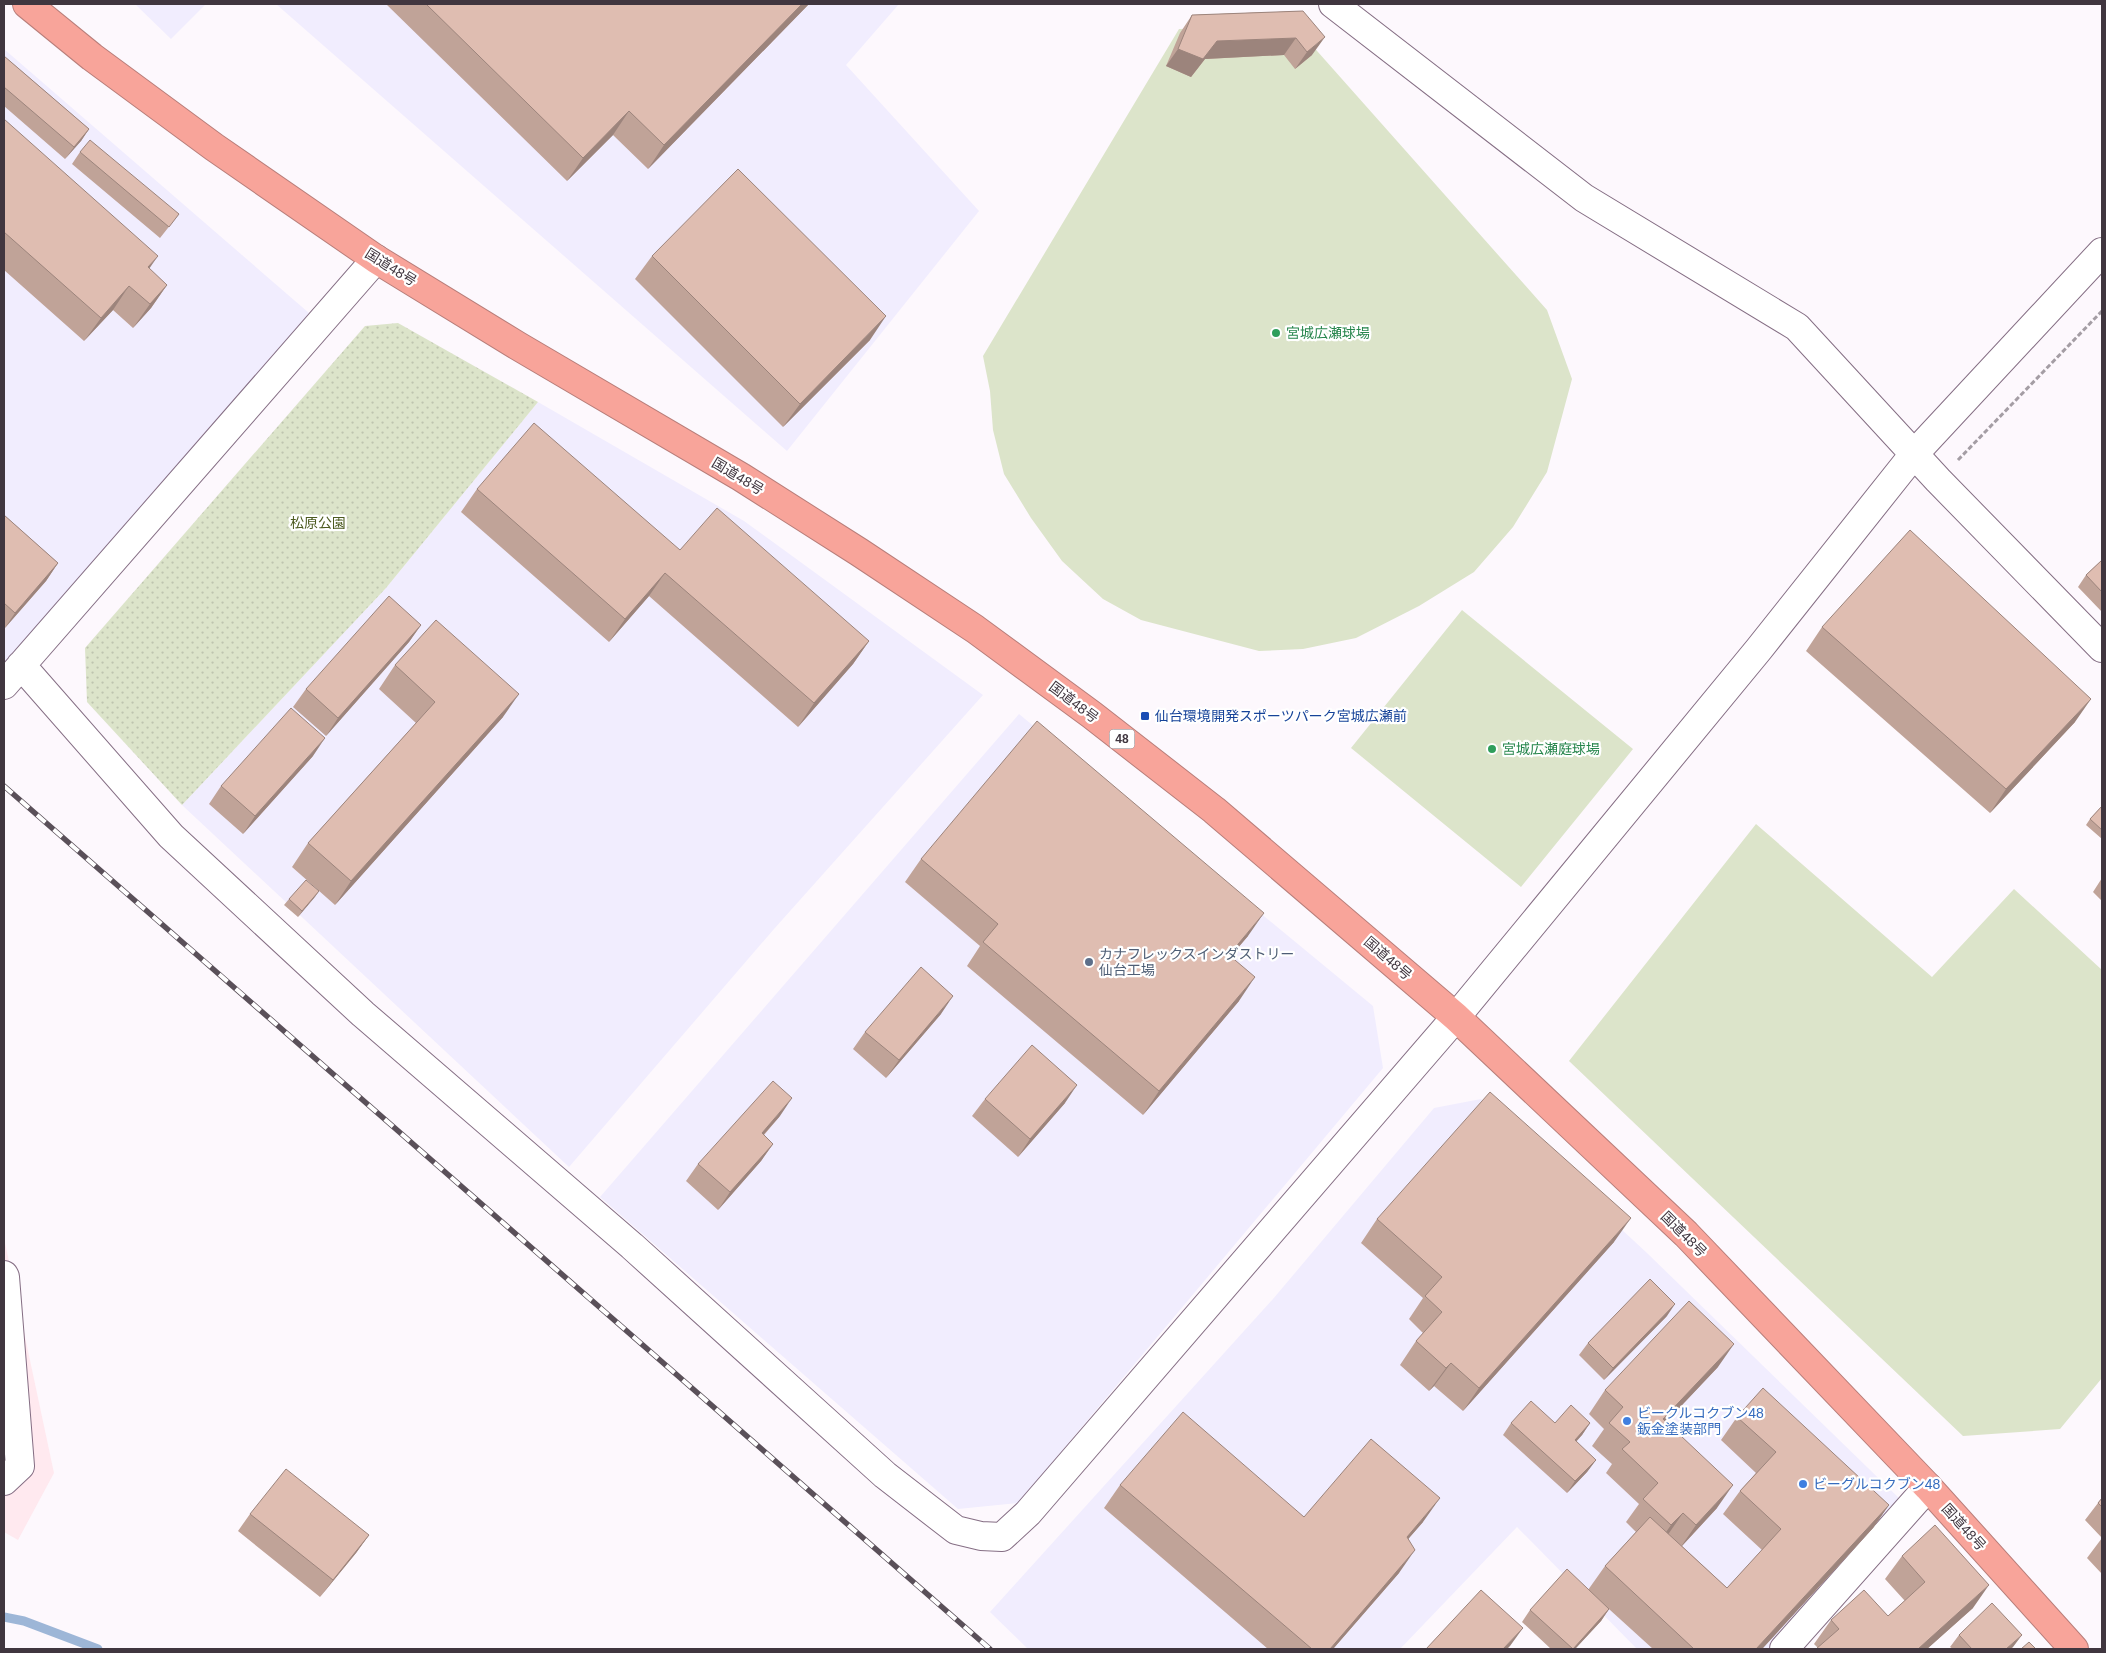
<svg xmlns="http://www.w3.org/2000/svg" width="2106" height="1653" font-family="Arial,'Noto Sans JP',sans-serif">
<defs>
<pattern id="grass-dots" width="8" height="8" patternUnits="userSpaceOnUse" patternTransform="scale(1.25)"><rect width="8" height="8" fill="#dce4ca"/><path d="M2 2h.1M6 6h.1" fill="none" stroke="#bec4af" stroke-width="1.8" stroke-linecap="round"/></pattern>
</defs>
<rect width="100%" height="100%" fill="#fdf8fd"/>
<path fill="#ffe9ef" d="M4,1238L54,1473L18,1540L4,1532Z"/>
<path fill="#f1edfe" d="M135,4H206L171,39Z
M276,4H899L846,65L979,211L787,451Z
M4,49L309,313L138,515L4,667Z
M538,402L744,521L983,695L774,929L569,1167L182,805L386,588Z
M1019,714L1373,1006L1383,1068L1018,1503L958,1509L600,1197Z
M1481,1099L1647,1253L1903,1502L1774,1649H1637L1517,1527L1400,1649H1028L990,1612L1273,1299L1434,1108Z"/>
<path fill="url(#grass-dots)" d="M398,323L538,402L386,588L182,805L87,702L85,648L365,326Z"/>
<path fill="#dce4ca" d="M1294,25L1547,310L1572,379L1547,472L1513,527L1474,572L1419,606L1356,638L1303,649L1259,651L1141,620L1103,599L1062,561L1031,518L1004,474L993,430L990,391L983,356L1179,29Z
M1462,610L1633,749L1521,887L1351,748Z
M1756,824L1932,977L2014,889L2102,970V1378L2060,1429L1963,1436L1569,1061Z"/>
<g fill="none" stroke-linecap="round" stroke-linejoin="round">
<path stroke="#9db6d7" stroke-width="9" d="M4,1617L24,1621L98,1649"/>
<defs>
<path id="minor" d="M1333,4L1584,198L1797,327L1938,480L2102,648
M21,665L171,836L363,1014L632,1246L885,1475L956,1530L981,1536L1002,1537L1028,1513L1456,1017L1759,649L1914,454L2102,252
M4,685L376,259
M4,1275L5,1277L20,1466L4,1481
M1784,1649L1928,1487"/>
<path id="highway" d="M27,4L92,57L214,147L376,259L518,346L741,477L859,552L975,629L1092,715L1214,810L1456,1017L1686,1234L1928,1487L2074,1649"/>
</defs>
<use href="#minor" stroke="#856e84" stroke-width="30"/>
<use href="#highway" stroke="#b87e7a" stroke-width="30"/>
<path stroke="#a49da4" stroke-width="3" stroke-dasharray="5 2.5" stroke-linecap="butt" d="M1958,460L2102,311"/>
<use href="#minor" stroke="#fff" stroke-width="28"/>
<use href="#highway" stroke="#f8a49a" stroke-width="28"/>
<defs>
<path id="rail" d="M4,786L990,1649"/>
</defs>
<use href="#rail" stroke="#5a5059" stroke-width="5.5"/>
<use href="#rail" stroke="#fff" stroke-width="4" stroke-dasharray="11" stroke-linecap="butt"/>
</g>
<path fill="#c0a398" d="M386,4H809L648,169L613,135L567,181Z
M1303,11L1312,55L1295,69L1284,55L1205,59L1191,77L1166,66L1180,33L1192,15Z
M4,56L89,129L81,141L65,159L4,106Z
M4,119L149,269L167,285L151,308L133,328L113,310L84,341L4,270Z
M80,152L179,214L160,238L72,164Z
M652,256L870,340L783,427L635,279Z
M477,489L680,550L869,641L853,664L798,727L649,596L609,642L461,512Z
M4,515L58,563L46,581L4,629Z
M2102,560V612L2078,587L2086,575Z
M421,625L409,642L326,736L293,707L306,689Z
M1822,627L2075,722L1990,813L1806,651Z
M395,665L503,717L335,905L292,867L308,843L416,723L379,689Z
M313,756L243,834L209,804L221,786Z
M2102,806V839L2086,825L2090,819Z
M921,859L1248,936L1231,956L1239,1001L1143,1115L967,966L980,946L905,882Z
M2102,878V901L2093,892Z
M319,891L298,917L284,905L289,899Z
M941,1014L886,1078L853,1049L865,1032Z
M985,1099L1065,1103L1018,1157L972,1116Z
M780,1116L764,1135L773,1144L761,1161L718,1210L686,1181L698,1164Z
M1377,1219L1614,1242L1463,1411L1434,1386L1429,1391L1400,1365L1416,1341L1423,1333L1409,1319L1423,1298L1361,1243Z
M1667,1316L1604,1380L1579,1355L1588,1343Z
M1718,1367L1666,1422L1717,1508L1682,1546L1727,1588L1762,1550L1723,1514L1740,1491L1756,1473L1721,1440L1737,1417L1889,1505L1873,1528L1762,1649H1653L1588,1590L1605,1566L1636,1532L1626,1522L1639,1504L1606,1473L1612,1464L1592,1446L1604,1429L1589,1414L1605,1390Z
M1511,1423H1590L1582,1435L1576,1442L1596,1460L1587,1472L1567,1493L1503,1435Z
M1120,1485L1304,1517L1423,1522L1408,1539L1399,1573L1333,1649H1268L1104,1508Z
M2102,1498V1574L2087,1558L2102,1538L2085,1520L2098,1503Z
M250,1514L369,1535L356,1553L320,1597L238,1531Z
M1902,1556L1973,1608L1927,1649H1816L1818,1648L1814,1644L1831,1620L1888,1616L1905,1601L1885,1579Z
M1609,1609L1601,1621L1575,1649H1551L1522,1622L1530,1610Z
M1959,1635L2013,1647L2010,1649H1953L1950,1647Z"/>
<path fill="#9c847c" d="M802,4H809L648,169L664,145Z
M1325,37L1312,55L1295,69L1307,52Z
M1296,38L1284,55L1205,59L1191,77L1166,66L1178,49L1217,41Z
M629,111L613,135L567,181L583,158Z
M89,129L81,141L65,159L74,147Z
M158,256L142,279L131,291L148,267Z
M167,285L151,308L133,328L150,304Z
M129,286L113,310L84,341L101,318Z
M886,316L870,340L783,427L800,404Z
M58,563L46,581L4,629L15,613Z
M665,573L649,596L609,642L625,619Z
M421,625L409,642L326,736L338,718Z
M869,641L853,664L798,727L814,703Z
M519,694L503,717L335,905L351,881Z
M2091,699L2075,722L1990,813L2006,789Z
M325,738L313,756L243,834L255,816Z
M319,891L315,897L298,917L302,911Z
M1264,913L1248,936L1212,978L1229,955Z
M1255,977L1239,1001L1143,1115L1159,1091Z
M953,996L941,1014L886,1078L899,1060Z
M1077,1085L1065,1103L1018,1157L1030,1139Z
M792,1098L780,1116L749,1151L762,1133Z
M773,1144L761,1161L718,1210L730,1192Z
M1631,1218L1614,1242L1463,1411L1479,1388Z
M1675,1304L1667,1316L1604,1380L1613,1368Z
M1734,1344L1718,1367L1647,1442L1663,1419Z
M1451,1363L1434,1386L1429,1391L1446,1368Z
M1590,1423L1582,1435L1566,1452L1575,1440Z
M1596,1460L1587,1472L1567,1493L1575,1481Z
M1733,1485L1717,1508L1680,1548L1696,1525Z
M1440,1498L1423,1522L1390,1560L1407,1537Z
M1889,1505L1873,1528L1762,1649H1756Z
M1683,1513L1667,1536L1654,1549L1671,1525Z
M369,1535L356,1553L320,1597L333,1580Z
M1415,1550L1399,1573L1333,1649H1330Z
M1989,1585L1973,1608L1927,1649H1918Z
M1609,1609L1601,1621L1575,1649H1573Z
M1523,1628L1510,1646L1507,1649H1503Z
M2022,1635L2013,1647L2010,1649H2006Z"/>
<path fill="#dfbdb1" stroke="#9c847c" d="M426,4H802L664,145L629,111L583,158Z
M1303,11L1325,37L1307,52L1296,38L1217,41L1203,59L1178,49L1192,15Z
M4,56L89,129L74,147L4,87Z
M4,119L158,256L148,267L167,285L150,304L129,286L101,318L4,232Z
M90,140L179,214L169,227L80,152Z
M738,169L886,316L800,404L652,256Z
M534,423L680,550L717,508L869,641L814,703L665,573L625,619L477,489Z
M4,515L58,563L15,613L4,603Z
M1910,530L2091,699L2006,789L1822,627Z
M2102,560V592L2086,575Z
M389,596L421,625L338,718L306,689Z
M436,620L519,694L351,881L308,843L435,702L395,665Z
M291,708L325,738L255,816L221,786Z
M1037,721L1264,913L1229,955L1255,977L1159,1091L983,942L998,924L921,859Z
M2102,806V830L2090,819Z
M306,880L319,891L302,911L289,899Z
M921,967L953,996L899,1060L865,1032Z
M1032,1045L1077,1085L1030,1139L985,1099Z
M773,1081L792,1098L762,1133L773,1144L730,1192L698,1164Z
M1490,1092L1631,1218L1479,1388L1451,1363L1446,1368L1416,1341L1442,1312L1425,1296L1442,1277L1377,1219Z
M1650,1279L1675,1304L1613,1368L1588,1343Z
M1689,1301L1734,1344L1663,1419L1733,1485L1696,1525L1683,1513L1671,1525L1643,1499L1658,1483L1622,1449L1630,1442L1609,1423L1623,1407L1605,1390Z
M1763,1388L1889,1505L1756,1649H1694L1605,1566L1650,1517L1727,1588L1781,1529L1740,1491L1776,1452L1737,1417Z
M1531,1401L1555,1423L1571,1405L1590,1423L1575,1440L1596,1460L1575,1481L1511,1423Z
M1183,1412L1304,1517L1371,1439L1440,1498L1407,1537L1415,1550L1330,1649H1312L1120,1485Z
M286,1469L369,1535L333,1580L250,1514Z
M2102,1498V1507L2098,1503Z
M1935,1525L1989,1585L1918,1649H1816L1839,1629L1831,1620L1864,1590L1888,1616L1925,1582L1902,1556Z
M1567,1569L1609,1609L1573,1649L1530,1610Z
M1481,1590L1523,1628L1503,1649H1426Z
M1992,1603L2022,1635L2006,1649H1972L1959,1635Z
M2029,1642L2036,1649H2021Z"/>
<g fill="#2e9e5b" stroke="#fff" stroke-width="2">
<circle cx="1276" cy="333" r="5"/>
<circle cx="1492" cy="749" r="5"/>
</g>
<rect fill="#1a4fb4" stroke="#fff" stroke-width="2" x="1140" y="711" width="10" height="10" rx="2.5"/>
<circle fill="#5c6f8a" stroke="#fff" stroke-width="2" cx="1089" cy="962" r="5"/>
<g fill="#3f7fe0" stroke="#fff" stroke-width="2">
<circle cx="1627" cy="1421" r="5"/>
<circle cx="1803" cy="1484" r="5"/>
</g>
<g text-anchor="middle" stroke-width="4.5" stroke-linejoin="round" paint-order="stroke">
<rect fill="#fff" stroke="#797279" stroke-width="1" x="1109.5" y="729.5" width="25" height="19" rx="4"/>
<g font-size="12" font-weight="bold" fill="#40363f">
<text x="1122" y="743">48</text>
</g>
<g font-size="14" fill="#40363f" stroke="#fff">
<text transform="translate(391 267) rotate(32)" y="5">国道48号</text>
<text transform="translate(738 476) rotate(31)" y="5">国道48号</text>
<text transform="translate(1074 702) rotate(37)" y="5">国道48号</text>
<text transform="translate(1388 958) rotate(41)" y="5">国道48号</text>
<text transform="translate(1684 1234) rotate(45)" y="5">国道48号</text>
<text transform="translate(1964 1527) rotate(48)" y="5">国道48号</text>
</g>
<g font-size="14" fill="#27864d" stroke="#fff" text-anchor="start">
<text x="1286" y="338">宮城広瀬球場</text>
<text x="1502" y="754">宮城広瀬庭球場</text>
</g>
<g font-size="14" fill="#4c5a1f" stroke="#fff">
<text x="318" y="528">松原公園</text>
</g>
<g font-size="14" fill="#164399" stroke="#fff" text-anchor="start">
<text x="1155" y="721">仙台環境開発スポーツパーク宮城広瀬前</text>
</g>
<g font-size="14" fill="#4e5e75" stroke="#fff" text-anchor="start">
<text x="1099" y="959">カナフレックスインダストリー<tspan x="1099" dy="16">仙台工場</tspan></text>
</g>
<g font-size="14" fill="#366cbe" stroke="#fff" text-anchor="start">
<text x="1637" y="1418">ビークルコクブン48<tspan x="1637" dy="16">鈑金塗装部門</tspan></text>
<text x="1813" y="1489">ビーグルコクブン48</text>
</g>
</g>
<rect width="2106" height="1653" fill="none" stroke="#40363f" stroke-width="10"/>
</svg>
